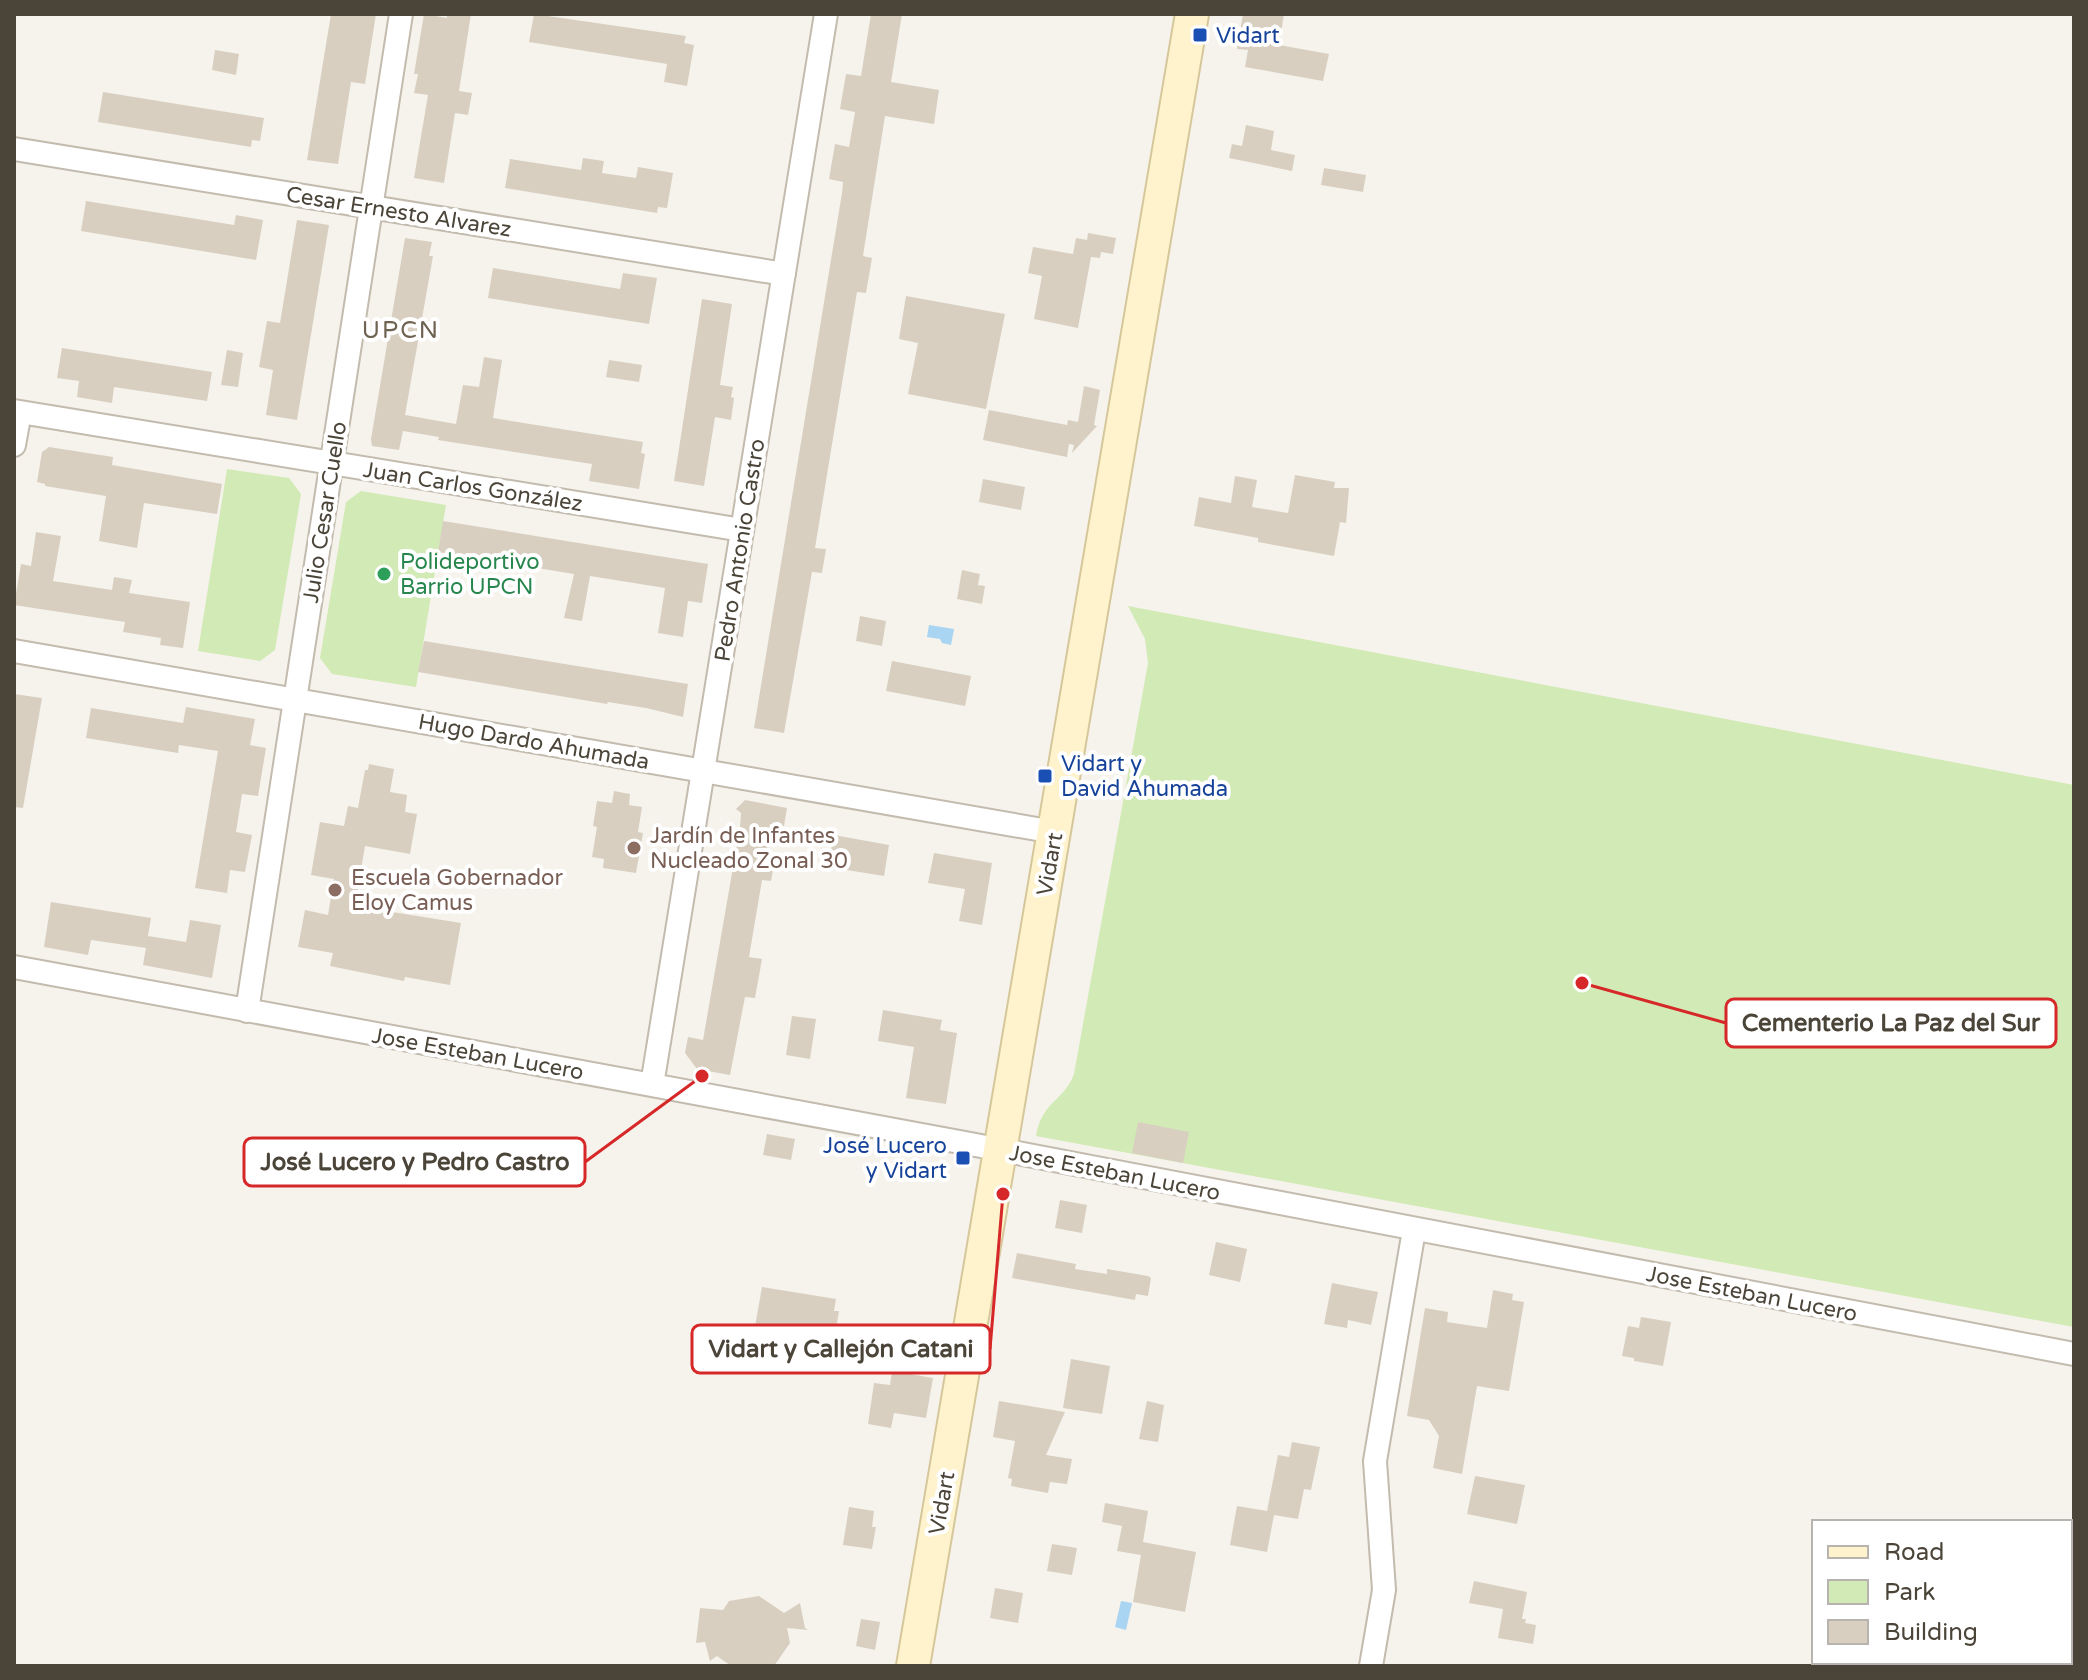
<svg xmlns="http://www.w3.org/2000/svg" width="2088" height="1680" font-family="'Varela Round',sans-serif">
<rect width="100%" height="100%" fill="#f6f3ec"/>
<path fill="#d2eab5" d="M227,469L289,478L301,494L275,650L260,661L198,651Z
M361,491L446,505L416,687L332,674L320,658L346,502Z
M1128,606L2074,785V1327L1036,1136C1042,1101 1064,1101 1074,1074L1148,663L1145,639Z"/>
<path fill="#a9d4f2" d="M929,625L954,629L951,645L942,643L940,639L927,637Z
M873,1324L917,1331L914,1352L870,1344Z
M1121,1601L1132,1603L1126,1630L1115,1627Z"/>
<path fill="#d8cfc1" d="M331,14H376L365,84L351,82L338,164L307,160Z
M424,14L447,18V14H471L459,91L472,93L468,115L455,113L444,183L414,178L428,95L414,93L418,74H414Z
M534,14L686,36L684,43L694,45L687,86L664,82L667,64L529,42Z
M871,14H902L891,82L939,90L934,124L885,116L863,256L872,258L866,293L857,292L815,548L826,549L822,573L812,572L784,733L754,728L842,193L843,182L829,179L835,144L849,147L855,112L840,109L846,74L861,76Z
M1243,14H1284L1279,45L1329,54L1323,81L1245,67L1248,50L1237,49Z
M215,50L239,54L236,75L212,70Z
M103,92L264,118L260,141L252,140L251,147L98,122Z
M1246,125L1274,131L1271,150L1295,155L1292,171L1229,158L1232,144L1242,146Z
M583,158L604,161L602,173L636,178L638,167L673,173L667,208L658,207L657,213L505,188L510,159L581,170Z
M1324,168L1366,175L1363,192L1321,185Z
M86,201L234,225L236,215L263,220L256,260L81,231Z
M297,220L329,225L297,420L266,415L273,370L259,367L267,321L280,323Z
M1088,233L1116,238L1113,254L1101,252L1100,258L1091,257L1078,328L1034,319L1042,276L1028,273L1033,247L1073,254L1076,238L1087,240Z
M405,238L432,242L429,256H433L405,415L456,424L463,385L479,387L484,357L502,360L493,418L643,442L641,453L645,454L639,489L589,481L592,464L438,440L439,437L403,431L399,450L372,446L371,439Z
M493,268L620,289L623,273L657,278L649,324L488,298Z
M906,296L1005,314L986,409L908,394L918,343L899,339Z
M702,299L732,304L720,385L733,387L731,397L734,398L731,420L715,417L704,486L674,481Z
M62,348L212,372L207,401L114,387L112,403L77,397L79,381L57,378Z
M227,350L243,353L238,387L221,385Z
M609,360L642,365L639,382L606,377Z
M1084,386L1100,390L1094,425L1097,426L1072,453L1074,445L1069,444L1067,457L983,440L989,410L1067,425L1068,420L1078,422Z
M49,447L113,457L112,465L222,484L217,514L144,503L137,548L99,541L106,496L45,486V484L37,482L42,452Z
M1295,475L1335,482L1334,488H1349L1346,523L1340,522L1334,556L1258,542V538L1194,526L1199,497L1231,503L1235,476L1257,480L1252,507L1288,513Z
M983,479L1025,487L1021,510L979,502Z
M443,521L708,564L702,603L688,601L683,637L658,633L665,588L590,576L582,621L564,618L574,574L438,552Z
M36,532L61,536L53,581L112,590L114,577L132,580L129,593L190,602L183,648L160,645L161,638L123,632L125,622L14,605L21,564L31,566Z
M962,570L980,574L978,585L985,586L982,604L957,599Z
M860,616L886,621L882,646L856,641Z
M424,641L688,684L683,717L646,708L608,702L607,704L418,672Z
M892,661L971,676L965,706L886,691Z
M14,694L42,698L23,808L14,807Z
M186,707L255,719L250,745L266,748L258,796L242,794L236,832L252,835L245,872L230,870L227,893L195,888L218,751L179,745L178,753L86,738L91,708L183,723Z
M369,764L394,769L390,792L407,795L405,812L417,814L410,854L365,846L355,906L461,923L450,985L405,977L404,981L330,966L333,953L298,947L305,910L328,915L334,879L311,875L320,822L344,826L348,806L358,808L365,770H368Z
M614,791L630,794L629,805L642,807L638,832L643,833L636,873L603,868L604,859L592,857L597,827L593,826L597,801L612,803Z
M745,800L787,808L784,826L770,824L766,857L775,859L771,881L762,880L749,957L762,959L755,998L745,997L730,1075L697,1069L685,1053L688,1037L703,1040L740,827L741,813L736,809Z
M834,835L889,845L884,876L828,867Z
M934,853L992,863L982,925L959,921L965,889L928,883Z
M51,902L151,918L146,948L91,940L88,955L44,947Z
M190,920L221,925L212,978L143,965L148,936L186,942Z
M883,1010L942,1020L940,1030L957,1033L946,1104L906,1098L914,1047L878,1041Z
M792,1016L816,1019L810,1059L786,1055Z
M1138,1122L1189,1132L1183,1163L1132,1153Z
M767,1134L795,1139L791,1160L763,1155Z
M1060,1200L1087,1205L1082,1233L1055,1228Z
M1216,1242L1247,1249L1240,1282L1209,1275Z
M1017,1253L1076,1264L1075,1269L1107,1274V1269L1148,1276L1151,1278L1148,1296L1136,1294L1135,1300L1012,1278Z
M1332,1283L1378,1292L1371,1325L1348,1320L1347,1328L1324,1324Z
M762,1287L836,1299L834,1311H839L833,1347L754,1332Z
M1493,1290L1513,1294L1512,1300L1524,1302L1509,1391L1477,1386L1462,1474L1433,1468L1439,1436L1429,1420L1407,1416L1425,1308L1448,1312L1447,1322L1487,1328Z
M1641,1317L1671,1322L1663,1366L1634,1361V1358L1622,1356L1628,1326L1639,1328Z
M1071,1359L1110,1366L1102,1414L1063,1408Z
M892,1371L933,1378L926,1418L894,1413L891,1428L868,1424L874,1383L890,1385Z
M999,1401L1065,1412L1046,1455L1072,1459L1067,1484L1050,1482L1048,1493L1011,1486L1012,1479L1008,1478L1015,1441L993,1437Z
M1147,1401L1164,1405L1158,1442L1139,1439Z
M1292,1442L1320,1447L1311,1490L1304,1489L1298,1519L1274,1515L1267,1552L1230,1545L1237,1506L1267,1511L1278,1455L1289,1457Z
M1475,1476L1525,1485L1517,1524L1467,1514Z
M1105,1503L1148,1511L1143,1542L1196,1552L1185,1612L1133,1602L1141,1555L1117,1551L1122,1526L1102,1522Z
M849,1507L874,1511L872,1527H876L872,1549L843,1545Z
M1052,1544L1077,1548L1072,1575L1047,1571Z
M1474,1581L1527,1592L1522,1619H1526L1525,1623L1536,1625L1533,1644L1498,1638L1503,1609L1469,1603Z
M995,1588L1023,1593L1018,1623L990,1618Z
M759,1596L784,1613L800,1603L805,1628L808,1630L787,1628L790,1643L774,1666H731L717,1656L710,1661L705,1642L696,1643L700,1608L723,1610L729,1601Z
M861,1619L880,1622L875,1650L856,1646Z"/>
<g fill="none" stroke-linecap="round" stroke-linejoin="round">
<defs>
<path id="street" d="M14,149L784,274
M14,411L742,530
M14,445L20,412
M14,651L1054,832
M14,967L965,1143L2074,1354
M247,1011L401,14
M652,1085L826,14
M1371,1666L1384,1590L1375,1461L1414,1230"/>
<path id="secondary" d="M913,1666L1192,14"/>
</defs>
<use href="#street" stroke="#c2bbae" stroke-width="26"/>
<use href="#secondary" stroke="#d6c79b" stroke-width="36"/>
<use href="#street" stroke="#fff" stroke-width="22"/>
<use href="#secondary" stroke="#fff3cd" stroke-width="32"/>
</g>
<g fill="#1a4fb4" stroke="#fff" stroke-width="3">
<rect x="1192" y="27" width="16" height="16" rx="4"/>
<rect x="1037" y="768" width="16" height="16" rx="4"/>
<rect x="955" y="1150" width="16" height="16" rx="4"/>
</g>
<circle fill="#2e9e5b" stroke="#fff" stroke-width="3" cx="384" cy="574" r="8"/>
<g fill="#8d6e63" stroke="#fff" stroke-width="3">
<circle cx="634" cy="848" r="8"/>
<circle cx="335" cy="890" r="8"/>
</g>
<g text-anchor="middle" stroke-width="8" stroke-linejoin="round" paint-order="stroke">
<g font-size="22" fill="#164399" stroke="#fff" text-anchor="start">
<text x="1216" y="43">Vidart</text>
<text x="1061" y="771">Vidart y<tspan x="1061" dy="25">David Ahumada</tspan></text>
<text x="947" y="1153" text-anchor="end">José Lucero<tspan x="947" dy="25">y Vidart</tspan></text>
</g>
<g font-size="22" fill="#4b4439" stroke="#fff">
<text transform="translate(399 211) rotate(9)" y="8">Cesar Ernesto Alvarez</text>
<text transform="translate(473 486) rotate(9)" y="8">Juan Carlos González</text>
<text transform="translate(324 512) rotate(-81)" y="8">Julio Cesar Cuello</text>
<text transform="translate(739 550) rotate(-81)" y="8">Pedro Antonio Castro</text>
<text transform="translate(534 741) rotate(10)" y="8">Hugo Dardo Ahumada</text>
<text transform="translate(1049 864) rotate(-80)" y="8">Vidart</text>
<text transform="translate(478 1053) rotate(10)" y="8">Jose Esteban Lucero</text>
<text transform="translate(1115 1172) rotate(11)" y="8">Jose Esteban Lucero</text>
<text transform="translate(1752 1293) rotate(11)" y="8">Jose Esteban Lucero</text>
<text transform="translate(941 1503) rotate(-80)" y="8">Vidart</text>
</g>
<g font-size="22" fill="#27864d" stroke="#fff" text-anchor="start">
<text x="400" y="569">Polideportivo<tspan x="400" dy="25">Barrio UPCN</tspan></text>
</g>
<g font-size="22" fill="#785e54" stroke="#fff" text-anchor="start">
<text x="650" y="843">Jardín de Infantes<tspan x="650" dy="25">Nucleado Zonal 30</tspan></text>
<text x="351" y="885">Escuela Gobernador<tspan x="351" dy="25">Eloy Camus</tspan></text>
</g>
<g font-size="24" letter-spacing="2" fill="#6e6250" stroke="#fff">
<text x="401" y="338">UPCN</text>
</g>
</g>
<path fill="none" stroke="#d62828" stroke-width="3" d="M1582 983L1726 1023M702 1076L585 1162M1003 1194L990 1349"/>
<g fill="#d62828" stroke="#fff" stroke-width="3">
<circle cx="1582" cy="983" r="8"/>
<circle cx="702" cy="1076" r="8"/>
<circle cx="1003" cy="1194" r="8"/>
</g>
<g fill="#fff" stroke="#d62828" stroke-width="3">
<rect x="1726" y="999" width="330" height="48" rx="8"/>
<rect x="244" y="1138" width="341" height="48" rx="8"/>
<rect x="692" y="1325" width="298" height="48" rx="8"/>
</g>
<g font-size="24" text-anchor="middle" font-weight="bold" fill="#4b4439">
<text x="1891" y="1031">Cementerio La Paz del Sur</text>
<text x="415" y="1170">José Lucero y Pedro Castro</text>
<text x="841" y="1357">Vidart y Callejón Catani</text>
</g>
<rect width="2088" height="1680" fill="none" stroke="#4b4439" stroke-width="32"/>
<rect x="1812" y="1520" width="260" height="144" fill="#ffffff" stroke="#b7b4b0" stroke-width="2"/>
<rect x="1828" y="1546" width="40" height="12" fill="#fff3cd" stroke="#b7b4b0" stroke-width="2"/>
<text x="1884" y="1560" font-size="24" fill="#4b4439">Road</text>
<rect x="1828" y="1580" width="40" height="24" fill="#d2eab5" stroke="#b7b4b0" stroke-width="2"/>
<text x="1884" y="1600" font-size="24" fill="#4b4439">Park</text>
<rect x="1828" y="1620" width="40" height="24" fill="#d8cfc1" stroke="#b7b4b0" stroke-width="2"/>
<text x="1884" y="1640" font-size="24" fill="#4b4439">Building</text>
</svg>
